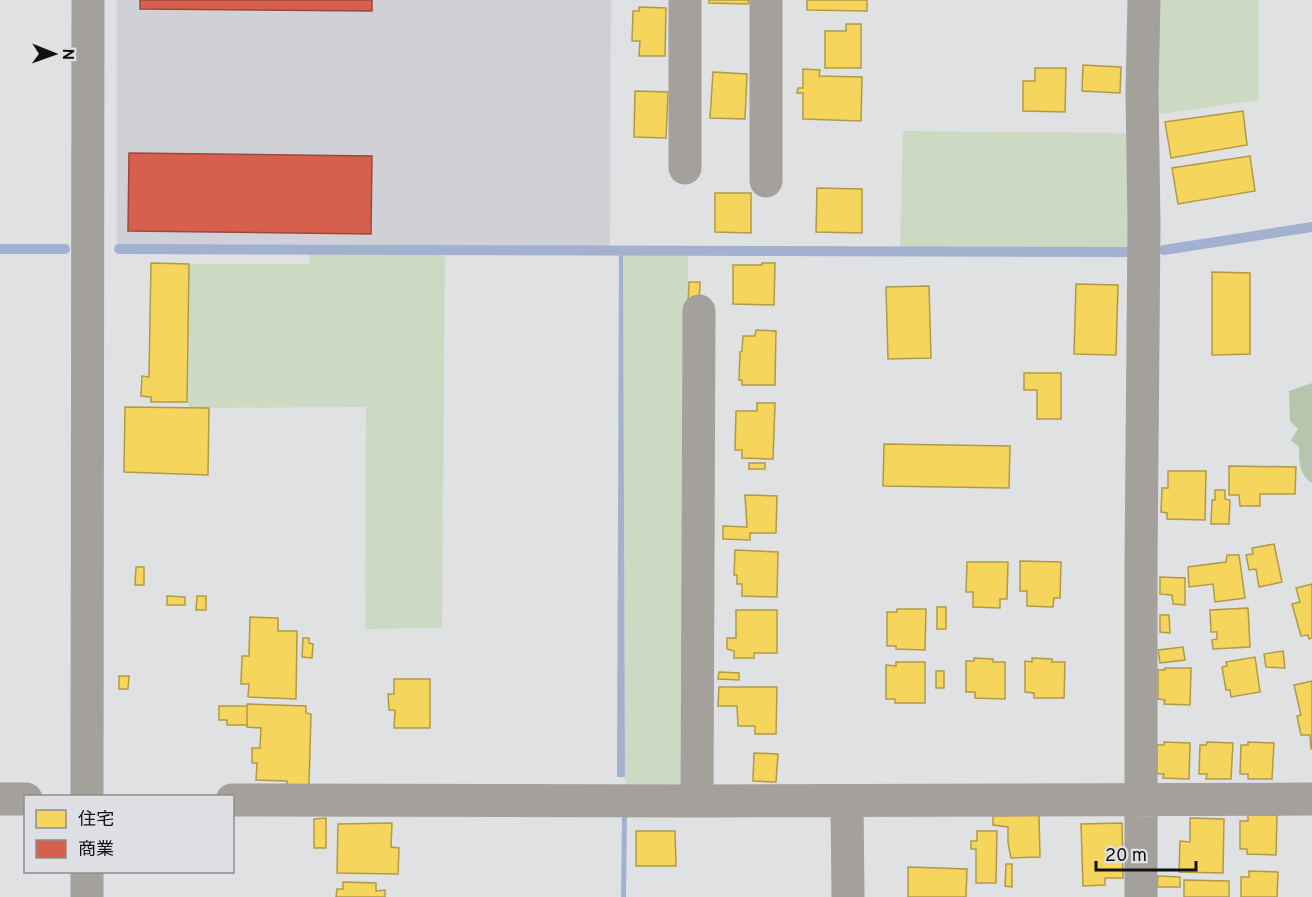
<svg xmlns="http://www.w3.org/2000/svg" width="1312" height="897" font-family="Overpass,'Noto Sans JP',sans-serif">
<rect width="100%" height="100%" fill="#e0e1e2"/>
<path fill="#d0d1d7" d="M117,0H611L610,246H117Z"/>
<path fill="#cddac3" d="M1154,0H1259V100L1154,115Z
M903,131L1132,133L1133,249H900Z
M309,251H445L442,628L365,629L366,407L188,408L189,264H309Z
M623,252H688L687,790H625Z"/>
<path fill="#b8c5ad" d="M1312,383V483C1299,475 1299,460 1299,447L1291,440L1298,429L1290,421L1289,391Z"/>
<path fill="#a2b1cf" d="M619,252H623L625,777H617Z
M627,813L626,897H621L622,814Z"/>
<path fill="#f6d55c" stroke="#b19a46" stroke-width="1.5" d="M709,0H749L748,4L709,3Z
M807,0H867V11L807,10Z
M639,7L666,8L665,56H639L640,41H632L633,11H639Z
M846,24H861V68H825V31H846Z
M1083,65L1121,67L1120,93L1082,91Z
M1035,68H1066L1065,112L1023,111V81H1035Z
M803,69L820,70L819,76L862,77L861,121L803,119V93H797L798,88H803Z
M713,72L747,74L745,119L710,118Z
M635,91L668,92L666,138L634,137Z
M1243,111L1247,145L1171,158L1165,122Z
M1250,156L1255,191L1178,204L1172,168Z
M817,188L862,189V233L816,232Z
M715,193H751V233L715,232Z
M151,263L189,264L187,402H151V397L141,396L142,376L149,377Z
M762,263H775L774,305L733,304V265H762Z
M1212,272L1250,273V354L1212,355Z
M689,282H700L699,303H688Z
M1076,284L1118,285L1116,355L1074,354Z
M929,286L931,358L888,359L886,287Z
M756,330L776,331L775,385H742V380H739L740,352L742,351L743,336H755Z
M1024,373H1061V419H1037V390H1024Z
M757,403H775L773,459L742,458V450H735L736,411H757Z
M125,407L209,408L208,475L124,472Z
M884,444L1010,446L1009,488L883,486Z
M749,463H765V469H749Z
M1229,466L1296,467L1295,494H1260V506H1240L1239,495H1229Z
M1168,471H1206L1205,520L1167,519V513L1161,512L1162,488H1168Z
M1215,490H1225V499L1230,500L1229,524H1211L1212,500H1215Z
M745,495L777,496L776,533H750V540L723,539V526L747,527Z
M1274,544L1282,582L1259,587L1256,569L1249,570L1246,555L1253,554L1252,548Z
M735,550L778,552L777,597L742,596V584H737V575H734Z
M1227,555H1239L1245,598L1215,602L1213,584L1189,587L1188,567L1226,562Z
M1020,561L1061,562L1060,598H1054L1053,607L1027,606V591H1020Z
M967,562H1008L1007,599H1000V608L973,607V592H966Z
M136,567H144V585H135Z
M1160,577L1185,578V605L1173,604L1172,595L1160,594Z
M1312,584V638L1309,639L1308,635L1301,636L1292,604L1300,602L1296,588Z
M167,596L185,597V605H167Z
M197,596H206V610H196Z
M937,607H946V629H937Z
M1248,608L1250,647L1213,649L1212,640L1217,639V632H1211L1210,610Z
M897,609H926L925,650L896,649V646H887V612H897Z
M736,610H777V653H754V658H734V651L727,649V638H736Z
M1160,615H1169L1170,633L1160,632Z
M250,617L278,618V631H297L296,699L248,697L249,684H241L242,656H249Z
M303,638H309V643L313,644L312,658L302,657Z
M1183,647L1185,660L1160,663L1158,650Z
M1283,651L1285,668L1266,667L1264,654Z
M1255,657L1260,692L1231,697L1230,690H1226L1222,667L1227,666L1226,662Z
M974,658L993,659V662H1005V699L975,698V692H966V661H974Z
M1032,658L1052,659V662H1065L1064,698H1034V693L1025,692V661L1032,662Z
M896,662H925V703H895V699H886V665L896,666Z
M1165,668H1191L1190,705L1164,704L1165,700L1158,699V670H1165Z
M936,671H944V688H936Z
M719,672L739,673V680L718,679Z
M119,676H129L128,689H119Z
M394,679H430V728H394L395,710H389L388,694H394Z
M1312,681V749H1311L1310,735H1301L1297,716L1301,715L1294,685Z
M719,687H777L776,734H755V726H738L737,706H718Z
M247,704L306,706V713L311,714L309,785H287V781L256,780L257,763H252V748H260L261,728L247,727Z
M219,706H247V725H227V720H219Z
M1164,742L1190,743L1189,779L1163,778L1164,774H1157V745H1164Z
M1207,742L1233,743L1231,779H1206L1207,774H1199L1200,745H1206Z
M1248,742L1274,743L1272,779H1248V774H1240L1241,745H1248Z
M754,753L778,754L776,782L753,781Z
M1039,815L1040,857L1011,858L1008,843V827L993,825V816Z
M1248,815H1277L1276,855L1247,854V849H1240V821H1248Z
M326,818V848H314V819Z
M1190,818L1224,819L1223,873L1179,872L1180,841L1190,842Z
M392,823L391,847L399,848L398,874L337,873L338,824Z
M1122,823L1123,878H1105V885L1083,886L1081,824Z
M636,831H675L676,866H636Z
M977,831H997L996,883H976V849H971V841H977Z
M1006,864H1012V887L1005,886Z
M908,867L967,869L966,897H908Z
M1249,871L1278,872L1277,897H1241V877H1249Z
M1158,876L1180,877V887H1157Z
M1184,880L1229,881V897H1184Z
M343,882L376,883V891L385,890V897H336L337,889H343Z"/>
<path fill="#d6604d" stroke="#9b483b" stroke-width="1.5" d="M140,0H372V11L140,9Z
M129,153L372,156L371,234L128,231Z"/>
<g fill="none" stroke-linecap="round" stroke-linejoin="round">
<path stroke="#a2b1cf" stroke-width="10" d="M0,249H65
M119,249L1126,252
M1164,250L1312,227"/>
<path stroke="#a4a09b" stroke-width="33" d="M685,0V168
M766,0V181
M0,799H26
M232,800L697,801L1312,799
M697,801L699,311
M847,801L848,897
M1141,897V566L1144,224L1142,93L1144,0"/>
<path stroke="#a4a09b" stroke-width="33" d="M87,796L88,0
M87,897V872"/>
</g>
<rect x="24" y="795" width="210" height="78" fill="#dfe0e3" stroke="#8d8d8f" stroke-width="1.5"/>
<rect x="36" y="810" width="30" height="18" fill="#f6d55c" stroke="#8d8d8f" stroke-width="1.5"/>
<text x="78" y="825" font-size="18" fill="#111112">住宅</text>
<rect x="36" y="840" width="30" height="18" fill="#d6604d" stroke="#8d8d8f" stroke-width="1.5"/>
<text x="78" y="855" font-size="18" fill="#111112">商業</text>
<g transform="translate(54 54) rotate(91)" stroke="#dfe0e3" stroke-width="4.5" paint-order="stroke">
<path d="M0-4.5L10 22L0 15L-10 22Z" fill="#111112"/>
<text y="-9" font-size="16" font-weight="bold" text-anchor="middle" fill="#111112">N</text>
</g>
<path d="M1096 861v9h100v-9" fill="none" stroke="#111112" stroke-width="3"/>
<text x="1105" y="861" font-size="18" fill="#111112" stroke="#dfe0e3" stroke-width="4.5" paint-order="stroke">20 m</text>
</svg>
